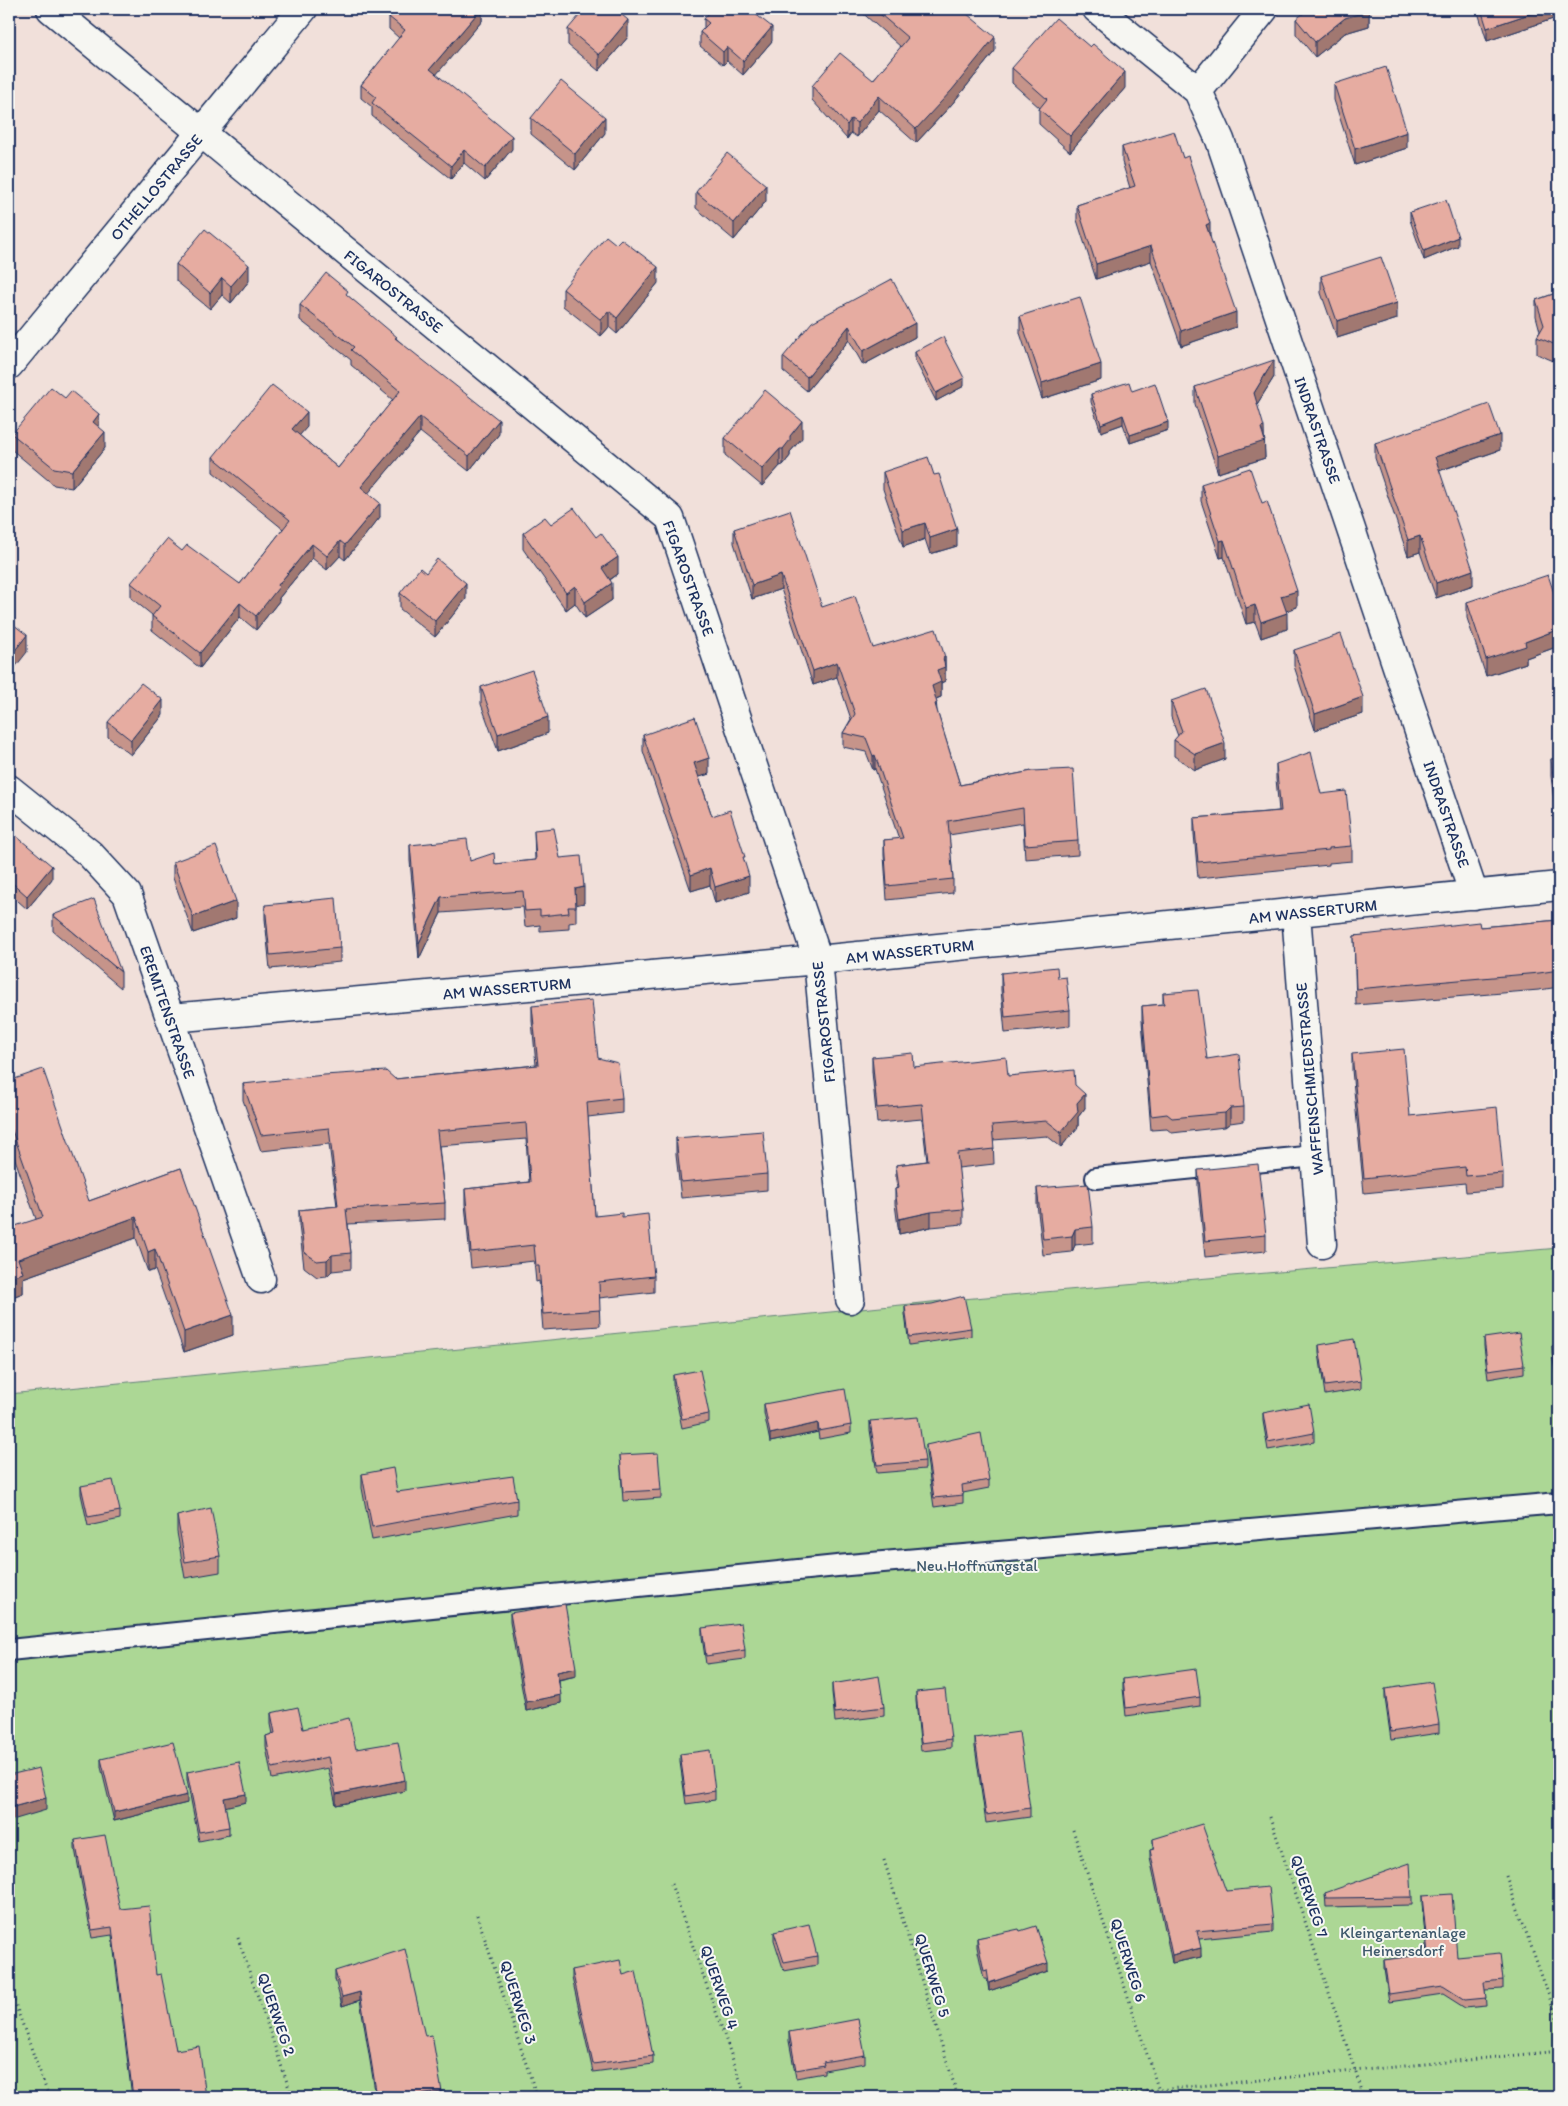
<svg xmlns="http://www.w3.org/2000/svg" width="1568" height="2106" font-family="Itim,sans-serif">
<rect width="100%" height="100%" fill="#f1e0da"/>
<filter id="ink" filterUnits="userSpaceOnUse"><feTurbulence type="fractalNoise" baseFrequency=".02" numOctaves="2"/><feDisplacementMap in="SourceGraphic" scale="10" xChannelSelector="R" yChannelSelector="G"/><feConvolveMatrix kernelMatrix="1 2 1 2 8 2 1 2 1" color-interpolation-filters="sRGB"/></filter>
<g filter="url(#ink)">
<path fill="#acd795" stroke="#64837a" d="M1559,1248V2097H9V1394L951,1300Z"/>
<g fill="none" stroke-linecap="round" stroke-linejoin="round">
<defs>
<path id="lane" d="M1096,1178L1315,1156
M9,1650L837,1566L1559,1503"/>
<path id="street" d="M51,9L670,518L818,960L850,1299
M1097,9L1198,91L1220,140L1474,895
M1198,91L1264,9
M9,365L303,9
M9,789L90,854L127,894L261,1279
M1296,913L1322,1244
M171,1018L818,960L1559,886"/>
</defs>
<use href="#lane" stroke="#1b2f5e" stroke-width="24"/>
<use href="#street" stroke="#1b2f5e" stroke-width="31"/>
<path stroke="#1b2f5e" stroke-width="3" stroke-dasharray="1 4" stroke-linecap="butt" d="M1270,1817L1364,2097
M1073,1830L1161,2097
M884,1860L958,2097
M1506,1876L1559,2024
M671,1884L746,2097
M477,1915L537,2097
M238,1938L292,2097
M9,1987L49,2097
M1086,2097L1559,2051"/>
<use href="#lane" stroke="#f6f6f2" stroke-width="20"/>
<use href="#street" stroke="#f6f6f2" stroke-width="28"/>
</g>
<path fill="#c6948a" stroke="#1b2f5e" d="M482,9V21L436,74L512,149L485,181L464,163L451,179L372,116V107L361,98V85L399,38L389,29V17Z
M858,9H961L995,51L952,104L916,143L879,110L857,137L851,133L847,139L812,100V86L873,80L901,47Z
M1477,9H1559V17L1487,41Z
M1369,14V26L1345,33L1315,57L1296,34V19Z
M704,19L772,41L743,75L727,61L723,65L700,46V32L704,28Z
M568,29L628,37L599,71L568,45Z
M1012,68L1125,88L1070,152L1039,124V109L1040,108L1012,83Z
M1334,84L1407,148L1355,165L1334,100Z
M531,118L605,133L575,170L531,134Z
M1122,147L1183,158L1210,238L1236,327L1181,346L1151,261L1096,279L1077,220V205L1130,188L1122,162Z
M696,192L766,201L734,240L696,208Z
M1410,212L1458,246L1424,260L1410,220Z
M176,264L249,281L231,303L222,295L210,309L176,281Z
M1321,276L1397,319L1337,338L1321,293Z
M892,279L915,337L863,365L849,340L807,391L783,371V357Z
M658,283L617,334L609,327L601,336L563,306V289Z
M1559,292V361L1556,362L1537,354V337L1540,331L1536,316V300Z
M348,296L397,339L499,434L469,471L420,432L368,493L380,517L345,560L340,556L327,570L312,558L279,598V601L256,630L240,617L200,668L152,630V615L131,598V583L182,551L240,584L283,529L213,472V457L307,427L299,435L338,468L393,400L351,365V360L300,320V305Z
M1020,316L1101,380L1042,399L1020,333Z
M915,352L964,386L936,401L915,360Z
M1274,377L1257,404L1264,439L1265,458L1218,473L1195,404V387Z
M1132,391L1168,430L1130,443L1123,424L1101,432L1091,402V394Z
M99,427L105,448L72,488L54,485L12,450V434Z
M725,438H802L790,452V456L783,465L780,466L762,486L725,455Z
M1375,443L1500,450L1439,471L1473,585L1436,598L1420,552L1408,556L1375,458Z
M883,472L957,546L930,554L925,539L903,547L883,489Z
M1201,484L1297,607L1286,611L1287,629L1261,638L1255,622L1246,624L1224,557L1220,558L1201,501Z
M551,524L596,537L618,574L610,580L612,600L585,618L575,603L566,610L523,549V533Z
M734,529L822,607L873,648L945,657V681L941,683V697L936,699L937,711L960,785L1032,771L1078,841V855L1025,859L1023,823L949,835L953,879V893L887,900L884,855V840L899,839L875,769L873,770L866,752L843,747V733L851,719L837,677L813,685L781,589L752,599L734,543Z
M426,573L466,599L435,637L400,609V593Z
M1467,602L1559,608V646L1526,658V663L1486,676L1467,618Z
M1294,650L1363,714L1315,730L1294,666Z
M481,687L548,733L498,751L481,704Z
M1171,701L1225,759L1195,770L1174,756V740L1178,736L1171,717Z
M163,715L131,755L108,737V722Z
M643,735L709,774L699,777L712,816L749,892L715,903L710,885L691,891L643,751Z
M1551,759H1559V833H1558L1551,776Z
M1276,764L1352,846V861L1329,863V865L1198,878L1194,834V818L1279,811L1276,779Z
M9,830L52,879L27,909L9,893Z
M534,830L560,858L584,903L576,904V922L569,923V929L540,931V925L525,927L523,907L441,913L419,959L410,861V845L470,861L495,864L535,860Z
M173,862L236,918L193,933L173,878Z
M265,905L340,948V962L270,969L265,919Z
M53,915L121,972V988L53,931Z
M1559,920V987L1539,990L1356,1005L1354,936L1480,927Z
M1001,973L1058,978L1070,1010V1026L1005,1033L1001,990Z
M1163,993L1207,1059L1244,1107V1121L1230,1123L1225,1127L1172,1133L1167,1129L1151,1130L1142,1021V1006L1163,1004Z
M532,1006L598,1058L622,1098V1113L588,1117L595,1216L622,1217L654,1276V1292L599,1298L600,1326L543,1330L539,1281L536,1282L534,1261L471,1268L465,1204V1189L529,1182L526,1139L439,1146L445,1203V1219L348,1224L351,1253V1269L332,1271L327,1276L317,1277L304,1267L299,1225V1210L337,1206L329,1144L261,1151L243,1100V1084L395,1079L536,1065L532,1021Z
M1352,1054L1410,1116L1503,1173V1189L1466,1192L1465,1183L1364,1193L1352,1070Z
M872,1057L914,1067L1008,1076L1075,1085L1085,1108L1078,1117V1127L1061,1147L1047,1136L993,1140L994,1164L958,1168L963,1209V1224L931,1227L899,1234L895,1204V1189L897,1188L896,1180V1165L927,1161L922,1119L877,1123L872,1072Z
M9,1081L89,1201L181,1168L233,1335L184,1352L155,1270L148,1272L136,1238L23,1278V1293L12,1297V1299L9,1300L36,1219L9,1142Z
M676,1138L767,1174V1190L681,1198L676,1155Z
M1198,1170L1266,1235V1251L1205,1257L1198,1186Z
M1037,1188L1093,1227V1243L1075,1245L1072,1252L1043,1255L1037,1204Z
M905,1306L971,1328V1336L909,1345L905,1314Z
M1484,1338L1524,1365V1373L1488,1379L1484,1346Z
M1559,1344V1396L1552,1354V1346Z
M1319,1345L1361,1381V1389L1325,1395L1319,1353Z
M673,1375L709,1414V1422L682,1428L673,1384Z
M764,1404L851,1425V1433L819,1439L818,1432L770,1442L764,1413Z
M1263,1413L1314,1433V1442L1268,1450L1263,1421Z
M870,1421L925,1461V1469L877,1473L870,1430Z
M926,1445L989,1480V1488L963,1493V1503L934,1507L926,1453Z
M620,1455L661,1490V1498L623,1501Z
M362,1474L397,1492L517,1500V1514L372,1540L362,1488Z
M81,1486L120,1511V1519L88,1526L81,1494Z
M177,1516L220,1556V1572L185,1578L177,1532Z
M510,1613L576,1676L559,1680L561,1703L526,1711L510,1622Z
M702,1628L745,1650V1659L706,1664L702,1637Z
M1123,1679L1200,1697V1706L1126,1716L1123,1688Z
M832,1684L884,1707V1716L835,1722L832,1692Z
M1385,1689L1439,1724V1733L1391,1740L1385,1698Z
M916,1692L951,1739V1748L921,1751L916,1701Z
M271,1713L303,1729L356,1749L405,1791L336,1805L328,1768L272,1779L266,1747V1736L273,1734L271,1724Z
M975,1738L1030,1808V1817L986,1823L975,1747Z
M680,1754L715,1791V1800L686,1804L680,1762Z
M101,1759L187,1803L114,1821L101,1767Z
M187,1772L246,1802L225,1806L229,1827V1835L199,1841L187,1780Z
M1153,1839L1273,1924V1932L1199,1939L1201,1957L1172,1963L1150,1858V1850L1153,1849Z
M75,1840L120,1909L156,1975L176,2050L206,2097H132L112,1935L92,1938L75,1849Z
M1325,1893L1412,1897V1905L1326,1907Z
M1422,1896L1457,1957L1503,1980V1989L1485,1990L1486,2006L1465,2008L1443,1994L1389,2002L1384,1968V1960L1427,1955L1422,1904Z
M1020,1931L1048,1971L989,1991L987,1979H984L977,1947V1938Z
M774,1932L817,1956V1965L784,1971L774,1940Z
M572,1970L623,1975L653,2056V2064L593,2072L572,1978Z
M335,1971L425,2036L442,2092V2097H376L360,2000L342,2006L335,1979Z
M789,2032L865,2055V2063L824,2070V2073L796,2078L789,2041Z"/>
<path fill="#a17871" stroke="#1b2f5e" d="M481,9H482V21L430,82V69Z
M1367,9H1374L1369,14V26L1345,33L1315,57V42L1345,18Z
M1544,9H1559V17L1487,41V28Z
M628,20V37L599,71V55Z
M772,27V41L743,75V61Z
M995,37V51L952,104L916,143V129Z
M727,47V61L723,65V52Z
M12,62V78L9,79V63Z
M1125,72V88L1070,152V136Z
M879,96V110L857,137V123Z
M605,117V133L575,170V154Z
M851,119V133L847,139V125Z
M1407,132V148L1355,165V149Z
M512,136V149L485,181V168Z
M464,150V163L451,179V166Z
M766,185V201L734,240V223Z
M1210,223V238L1206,225Z
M1458,237V246L1424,260V251Z
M1151,246V261L1096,279V264Z
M249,265V281L231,303V286Z
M658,267V283L617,334V318Z
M222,278V295L210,309V293Z
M1397,303V319L1337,338V321Z
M609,311V327L601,336V320Z
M1236,312V327L1181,346V331Z
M915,323V337L863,365V351Z
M849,326V340L807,391V377Z
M1559,344V361L1556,362V345Z
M1274,360V377L1254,409V393Z
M1101,364V380L1042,399V383Z
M964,378V386L936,401V393Z
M307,412V427L292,444V429Z
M99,414V431L93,422Z
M1123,415V424L1101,432V424Z
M420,417V432L361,502V487Z
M499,420V434L469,471V456Z
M802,421V438L790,452V456L783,465V449L790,436Z
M1168,422V430L1130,443V435Z
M1264,427L1265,458L1218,473V456L1261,428Z
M105,432V448L72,488V471Z
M1500,435V450L1435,472V457Z
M780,449V466L762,486V469Z
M380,503V517L345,560V545Z
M925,523V539L903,547V530Z
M957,529V546L930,554V538Z
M1420,536V552L1408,556V540Z
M1224,540V557L1220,558V541Z
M340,541V556L327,570V556Z
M312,544V558L279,598V601L256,630V616L278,585Z
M618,557V574L602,585V568Z
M1473,570V585L1436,598V583Z
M781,575V589L752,599V585Z
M466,583V599L435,637V621Z
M612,583V600L585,618V602Z
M575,586V603L566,610V593Z
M1297,591V607L1281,613V596Z
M240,603V617L200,668V653Z
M1255,605V622L1246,624V608Z
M1287,613V629L1261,638V622Z
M1559,629V646L1526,658V663L1486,676V659L1525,642Z
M27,635V652L9,675V658Z
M945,657V681L941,683V697L932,700V686L937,670L943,658Z
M837,662V677L813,685V671Z
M1363,697V714L1315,730V714Z
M163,700V715L131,755V740Z
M548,717V733L498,751V734Z
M1225,743V759L1195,770V754Z
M875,755V769L873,770V756Z
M709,758V774L694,779V763Z
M52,866V879L27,909V896Z
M710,868V885L691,891V875Z
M749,876V892L715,903V887Z
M584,887V903L575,905V889Z
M441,897V913L419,959V943Z
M236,901V918L193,933V917Z
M1085,1094V1108L1078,1117V1127L1061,1147V1132L1077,1103Z
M1230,1108V1123L1225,1127V1113Z
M931,1212V1227L899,1234V1219Z
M136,1217V1238L23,1278V1293L12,1297V1299L9,1300V1280L11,1277L18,1259Z
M1075,1229V1245L1072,1252V1236Z
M155,1249V1270L148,1272V1252Z
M332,1255V1271L327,1276V1260Z
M233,1315V1335L184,1352V1332Z
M818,1423V1432L770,1442V1434Z
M576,1668V1676L557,1680V1672Z
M561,1695V1703L526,1711V1702Z
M405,1780V1791L336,1805V1794Z
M246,1794V1802L224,1807V1798Z
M187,1795V1803L114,1821V1812Z
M46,1798V1810L9,1821V1808Z
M1201,1948V1957L1172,1963V1955Z
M1048,1963V1971L989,1991V1983Z
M360,1992V2000L342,2006V1997Z"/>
<path fill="#e6aca1" stroke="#1b2f5e" d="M396,9H481L430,69L512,136L485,168L464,150L451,166L372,103L376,97L361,85L405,30L389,17Z
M585,9H615L628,20L599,55L568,29Z
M712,9H749L772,27L743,61L727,47L723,52L700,32L709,23L704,19Z
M874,9H961L995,37L952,90L916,129L879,96L857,123L851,119L847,125L812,86L840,53L873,80L908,38Z
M1309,9H1369V11L1345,18L1315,42L1296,19Z
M1481,9H1544L1487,28Z
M1056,18L1090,47L1093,44L1125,72L1070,136L1039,109L1047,99L1012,68Z
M1386,67L1407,132L1355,149L1334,84Z
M561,81L605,117L575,154L531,118Z
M1174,131L1183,158L1188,156L1210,223L1206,225L1236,312L1181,331L1151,246L1096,264L1077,205L1135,186L1122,147Z
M727,153L766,185L734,223L696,192Z
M1446,200L1458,237L1424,251L1410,212Z
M205,229L249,265L231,286L222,278L210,293L176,264Z
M606,236L616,244L621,239L658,267L617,318L609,311L601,320L563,289Z
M1381,257L1397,303L1337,321L1321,276Z
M326,273L348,291L346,294L397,337L395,338L499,420L469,456L420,417L361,487L380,503L345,545L340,541L327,556L312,544L278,585L279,587L256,616L240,603L200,653L152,616L160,606L131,583L167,539L182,551L187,545L240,584L290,520L213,457L272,385L307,412L292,429L338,468L400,391L351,350L354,347L300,305Z
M892,279L915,323L863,351L849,326L807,377L783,357L812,322Z
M1559,292V344L1556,345L1537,337L1544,325L1536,300Z
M1080,297L1101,364L1042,383L1020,316Z
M943,337L964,378L936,393L915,352Z
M1274,360L1254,393L1264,427L1261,428L1265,441L1218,456L1195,387Z
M1129,382L1132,391L1155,383L1168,422L1130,435L1123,415L1101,424L1091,394Z
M51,387L65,398L71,391L99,414L93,422L105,432L72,471L54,468L12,434Z
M765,390L802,421L790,436V440L783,449H780L762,469L725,438Z
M1489,404L1500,435L1435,457L1473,570L1436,583L1420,536L1408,540L1375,443Z
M928,457L934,475L939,474L957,529L930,538L925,523L903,530L883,472Z
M1250,468L1262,503L1267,501L1297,591L1281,596L1287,613L1261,622L1255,605L1246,608L1224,540L1220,541L1201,484Z
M574,508L596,537L601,533L618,557L602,568L612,583L585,602L575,586L566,593L523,533L545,517L551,524Z
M790,510L822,607L855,596L873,648L936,629L945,657L943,658L945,667L937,670L941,682L932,686L937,703L935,704L960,785L1032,771L1073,769L1078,841L1025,845L1023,808L948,821L953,879L887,886L884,840L903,838L875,755L873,756L866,738L843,733L855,714L837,662L813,671L781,575L752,585L734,529Z
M437,559L466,583L435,621L400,593L420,568L426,573Z
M1548,575L1559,608V629L1525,642L1526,646L1486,659L1467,602Z
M9,621L27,635L9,658Z
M1341,634L1363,697L1315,714L1294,650Z
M532,670L548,717L498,734L481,687Z
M141,683L163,700L131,740L108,722Z
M1206,689L1225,743L1195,754L1174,740L1182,731L1171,701Z
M695,717L709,758L694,763L712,816L730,810L745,857H743L749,876L715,887L710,868L691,875L643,735Z
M1311,752L1321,794L1346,791L1352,846L1329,848V850L1198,862L1194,818L1281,811L1276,764Z
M1551,759H1559V817H1558Z
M554,828L560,858L581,856L584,887L575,889L576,907H568L569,913L540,916V910L525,911L523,891L441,897L419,943L410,845L467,839L470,861L494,853L495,864L536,860L534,830Z
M9,830L52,866L27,896L9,880Z
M216,846L236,901L193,917L173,862Z
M336,898L340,948L270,955L265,905Z
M94,899L121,972L53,915Z
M1559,920V970L1539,973L1356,989L1354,936L1479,922L1480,927Z
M1057,967L1058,978L1066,977L1070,1010L1005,1017L1001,973Z
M1198,990L1207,1059L1239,1054L1244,1107L1230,1108L1225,1113L1172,1118L1167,1114L1151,1116L1142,1006L1164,1004L1163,993Z
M592,1000L598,1058L618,1063L622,1098L587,1102L595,1216L622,1213V1217L648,1214L654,1276L599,1282L600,1310L543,1314L539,1266H536L534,1245L471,1252L465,1189L530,1182L526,1123L437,1131L445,1203L346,1209L351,1253L332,1255L327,1260L317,1261L304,1252L299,1210L338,1206L329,1128L261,1135L243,1084L324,1075L386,1071L395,1079L538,1065L532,1006Z
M1404,1049L1410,1116L1497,1107L1503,1173L1466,1176L1465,1167L1364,1178L1352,1054Z
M913,1053L914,1067L1006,1057L1008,1076L1074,1070L1075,1085L1085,1094L1077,1103L1078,1112L1061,1132L1047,1121L992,1125L994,1149L957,1153L963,1209L931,1212L899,1219L895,1189L899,1188L896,1165L928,1161L922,1104L877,1108L872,1057Z
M43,1069L89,1201L181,1168L233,1315L184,1332L155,1249L148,1252L136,1217L18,1259L23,1273L11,1277L12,1279L9,1280V1228L43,1217L9,1122V1081Z
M763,1131L767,1174L681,1182L676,1138Z
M1258,1164L1266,1235L1205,1241L1198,1170Z
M1088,1184L1093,1227L1075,1229L1072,1236L1043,1239L1037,1188Z
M964,1296L971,1328L909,1337L905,1306L932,1304Z
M1519,1333L1524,1365L1488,1370L1484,1338Z
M1354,1339L1361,1381L1325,1386L1319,1345Z
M1559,1344V1388L1552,1346Z
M700,1370L709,1414L682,1419L673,1375Z
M845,1389L851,1425L819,1431L818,1423L770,1434L764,1404Z
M1309,1404L1314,1433L1268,1442L1263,1413Z
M918,1417L925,1461L877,1465L870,1421Z
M981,1433L989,1480L962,1485L963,1495L934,1498L926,1445Z
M658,1453L661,1490L623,1492L620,1455Z
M393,1468L397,1492L513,1476L517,1500L372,1527L362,1474Z
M113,1480L120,1511L88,1517L81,1486Z
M211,1508L220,1556L185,1562L177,1516Z
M565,1604L576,1668L557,1672L561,1695L526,1702L510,1613Z
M741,1623L745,1650L706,1656L702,1628Z
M1196,1669L1200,1697L1126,1708L1123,1679Z
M879,1676L884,1707L835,1713L832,1684Z
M1432,1682L1439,1724L1391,1732L1385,1689Z
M945,1689L951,1739L921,1743L916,1692Z
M298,1707L303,1729L349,1718L356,1749L398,1742L405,1780L336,1794L328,1757L272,1768L266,1736L275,1733L271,1713Z
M1019,1732L1030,1808L986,1815L975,1738Z
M173,1742L187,1795L114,1812L101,1759Z
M710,1750L715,1791L686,1796L680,1754Z
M239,1762L246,1794L224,1798L229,1827L199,1832L187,1772Z
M39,1768L46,1798L9,1808V1775Z
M1202,1824L1226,1891L1269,1887L1273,1924L1197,1931L1201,1948L1172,1955L1150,1850L1154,1849L1153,1839Z
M105,1835L120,1909L149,1906L156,1975L161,1974L176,2050L199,2046L206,2097H133L112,1927L92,1930L75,1840Z
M1410,1863L1412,1897L1326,1898L1325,1893Z
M1452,1894L1457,1957L1500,1953L1503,1980L1484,1982L1486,1998L1465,2000L1443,1986L1389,1994L1384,1960L1428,1954L1422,1896Z
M809,1924L817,1956L784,1962L774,1932Z
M1036,1926L1048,1963L989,1983L987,1970L984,1971L977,1938L1019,1929L1020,1931Z
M405,1949L425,2036L432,2035L442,2092L400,2097H377L360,1992L342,1997L335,1971Z
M620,1960L623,1975L636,1971L653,2056L593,2064L572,1970Z
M858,2019L865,2055L823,2062L824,2065L796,2070L789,2032Z"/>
</g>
<g text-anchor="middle" stroke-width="4" stroke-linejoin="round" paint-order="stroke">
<g font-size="16" fill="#1b2f5e" stroke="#f6f6f2">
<text transform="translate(156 187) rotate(-50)" y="6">OTHELLOSTRASSE</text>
<text transform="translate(394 291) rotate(39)" y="6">FIGAROSTRASSE</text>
<text transform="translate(1318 430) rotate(71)" y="6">INDRASTRASSE</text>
<text transform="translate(689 578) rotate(70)" y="6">FIGAROSTRASSE</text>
<text transform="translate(1447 814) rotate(71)" y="6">INDRASTRASSE</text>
<text transform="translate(1313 911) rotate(-6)" y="6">AM WASSERTURM</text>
<text transform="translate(910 951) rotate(-6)" y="6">AM WASSERTURM</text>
<text transform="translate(507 988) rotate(-5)" y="6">AM WASSERTURM</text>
<text transform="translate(168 1012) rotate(71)" y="6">EREMITENSTRASSE</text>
<text transform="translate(823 1022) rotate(-96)" y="6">FIGAROSTRASSE</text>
<text transform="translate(1309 1079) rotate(-95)" y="6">WAFFENSCHMIEDSTRASSE</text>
<text transform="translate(1310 1896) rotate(71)" y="6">QUERWEG 7</text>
<text transform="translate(1129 1960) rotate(72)" y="6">QUERWEG 6</text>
<text transform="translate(933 1975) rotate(73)" y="6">QUERWEG 5</text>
<text transform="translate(720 1987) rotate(71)" y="6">QUERWEG 4</text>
<text transform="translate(519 2002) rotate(72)" y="6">QUERWEG 3</text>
<text transform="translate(277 2014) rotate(71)" y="6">QUERWEG 2</text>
</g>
<g font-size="16" fill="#3f596c" stroke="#f6f6f2">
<text x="977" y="1571">Neu Hoffnungstal</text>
<text x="1403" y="1938">Kleingartenanlage<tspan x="1403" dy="18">Heinersdorf</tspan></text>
</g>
</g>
<rect width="1568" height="2106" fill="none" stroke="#f6f6f2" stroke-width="30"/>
<rect x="15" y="15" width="1538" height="2076" fill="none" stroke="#1b2f5e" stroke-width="2" filter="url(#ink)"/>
</svg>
